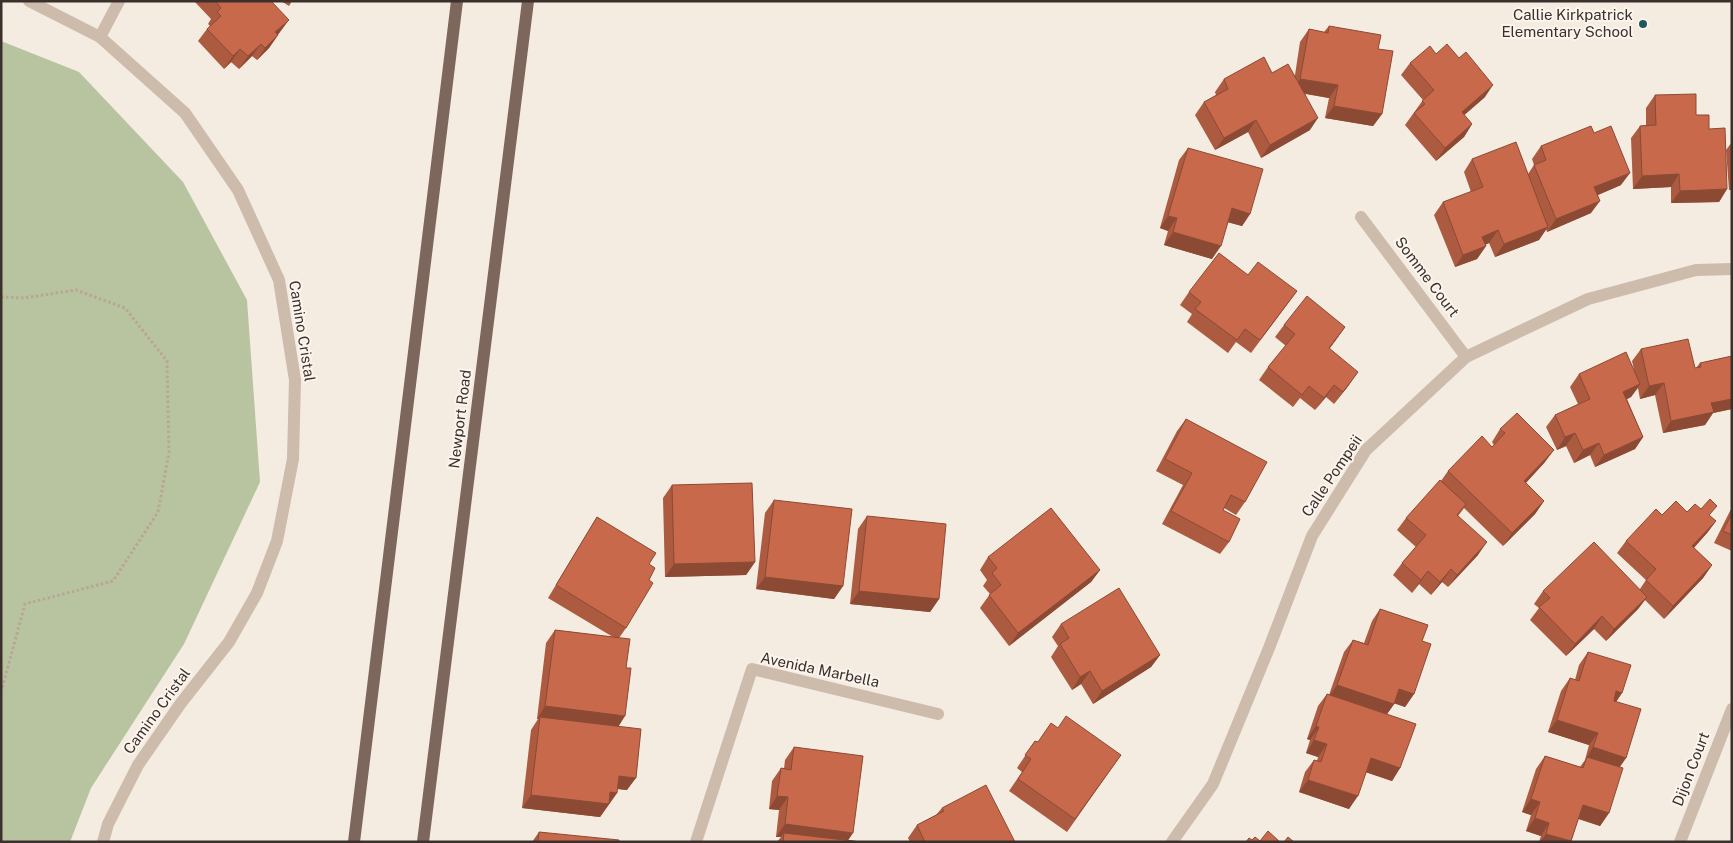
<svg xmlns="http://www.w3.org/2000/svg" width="1733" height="843" font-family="'Public Sans',sans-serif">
<rect width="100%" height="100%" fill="#f4ebe1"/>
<path fill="#b8c4a0" d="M1,41L79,72L183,182L247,300L260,482L184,644L91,788L70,842H1Z"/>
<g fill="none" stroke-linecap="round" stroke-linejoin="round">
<path stroke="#b9a596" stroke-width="3" stroke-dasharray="2.5 2.5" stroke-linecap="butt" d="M1,297L24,298L76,290L125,308L167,361L169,453L158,512L113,581L25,604L1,692"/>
<path stroke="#cdbbac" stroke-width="12" d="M29,1L100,37L185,113L238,190L279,280L295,380L293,459L277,541L257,593L229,642L181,703L138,765L108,824L103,842
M100,37L119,1
M1361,217L1466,357
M696,842L752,669L938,714
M1172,842L1213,784L1269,648L1312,536L1366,450L1466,357L1588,299L1696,270L1732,269
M1680,842L1732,709"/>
<path stroke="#7d675c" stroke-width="12" d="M354,842L457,1
M423,842L528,1"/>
</g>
<path fill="#ac5a40" d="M196,1H271L280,32L278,35L269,48L257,60L252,56L239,69L231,62L224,69L198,41L207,29L210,26L208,24L211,19L195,2Z
M281,1H292L289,6Z
M1329,26L1378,49L1382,114L1373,126L1325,118L1329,98L1305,94L1310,130L1261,158L1248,132L1215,150L1195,115L1204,102L1216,95L1215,92L1224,79L1272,73L1295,75L1300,42L1309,29L1324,32Z
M1436,54L1485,97L1464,115L1472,124L1464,137L1436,161L1405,125L1423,100L1401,75L1410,63Z
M1655,95L1696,115L1709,129L1727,189L1719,202L1671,203V187L1633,189L1631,138L1640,126L1646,125V108Z
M1594,133L1621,185L1598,195L1591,213L1547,232L1546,229L1539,240L1495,257L1489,243L1485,245L1486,246L1477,259L1455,267L1434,215L1443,202L1471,192L1464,172L1472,159L1528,174L1534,165L1532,159L1541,146Z
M1732,142V190H1729L1726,150Z
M1188,148L1250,214L1242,226L1228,222L1212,259L1164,245L1168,231L1160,228L1179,160Z
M1248,275L1297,291L1251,353L1236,342L1228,353L1187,322L1192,314L1180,305L1189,292Z
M1284,325L1345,327L1329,349L1349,385L1334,404L1326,397L1315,410L1300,398L1293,407L1259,380L1268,367L1286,346L1275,337Z
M1641,349L1695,368H1696L1700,363L1732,356V409L1713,413L1705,425L1663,433L1655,395L1640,399L1638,388L1631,397L1627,399L1643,437L1635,449L1595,467L1590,455L1574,463L1566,446L1557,450L1546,427L1555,415L1578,404L1570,387L1579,374L1634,370L1632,361Z
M1186,419L1245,502L1236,515L1224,508L1223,510L1229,542L1220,554L1162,524L1183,485L1156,471L1177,431Z
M1500,429L1545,462L1526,483L1544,501L1535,514L1503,546L1464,508L1458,516L1478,555L1448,587L1442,582L1431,595L1419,584L1412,593L1393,575L1402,563L1416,547L1397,530L1406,518L1441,481L1448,471L1492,447L1494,445L1492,442Z
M672,485L755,562L746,575L665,577L663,498Z
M774,500L843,586L834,599L756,589L765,513Z
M1732,507V551L1714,543Z
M1687,512L1710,516L1716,521L1707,533L1694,548L1712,565L1703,578L1664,619L1645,600L1638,609L1606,641L1594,629L1566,656L1530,620L1539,608L1534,604L1543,591L1640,589L1646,580L1617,553L1626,541L1662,515Z
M867,516L939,599L930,612L850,604L858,529Z
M597,517L649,564V580L626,628L619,638L618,726L627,790L617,789V793L600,817L522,808L531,730L538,719H537L546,643L555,630L613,637L548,598L589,530Z
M988,557L1100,570L1091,582L1009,646L980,608L990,594L983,586L987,580L980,570Z
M1380,609L1422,641L1414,694L1405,707L1395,703L1387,714L1400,768L1392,781L1366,772L1349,809L1299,792L1305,772L1314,760L1317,761L1318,757L1306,753L1310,740L1307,739L1318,706L1327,694L1329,695L1344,652L1353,640L1364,643L1372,621Z
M1061,624L1160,655L1151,667L1093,704L1081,684L1072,690L1051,657L1058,646L1052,637Z
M1588,652L1622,693L1616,702L1626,758L1620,767L1609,813L1600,826L1578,819L1571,842H1539L1541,836L1526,831L1531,815L1522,812L1536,769L1545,756L1580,767L1585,760L1589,745L1548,732L1561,691L1570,678L1575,680L1579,665Z
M1058,728L1121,755L1067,832L1009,791L1022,772L1017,768L1035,741L1038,742Z
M794,747L848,840L862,842H777L781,837H776L779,810L769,809L772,781L781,768L784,769L785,760Z
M942,808L1015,842H910L908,838L917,825L936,815Z
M539,832L619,842H532Z"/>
<path fill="#8c4a34" d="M289,20L280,32L267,45L275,32Z
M278,35L269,48L257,60L265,48Z
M261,44L252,56L239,69L248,56Z
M240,49L231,62L224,69L233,56Z
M1300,79L1338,85L1329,98L1292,91Z
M1493,85L1485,97L1453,125L1462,112Z
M1334,106L1382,114L1373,126L1325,118Z
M1318,118L1310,130L1261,158L1270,145Z
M1256,120L1248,132L1215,150L1224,138Z
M1472,124L1464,137L1436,161L1445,148Z
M1630,173L1621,185L1586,200L1594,187Z
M1679,174L1671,187L1633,189L1642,176Z
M1727,189L1719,202L1671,203L1680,191Z
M1600,201L1591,213L1547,232L1556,219Z
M1232,208L1250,214L1242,226L1223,221Z
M1168,216L1177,218L1168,231L1160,228Z
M1548,227L1539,240L1495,257L1504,244Z
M1498,230L1489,243L1473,250L1482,237Z
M1173,232L1221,246L1212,259L1164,245Z
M1486,246L1477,259L1455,267L1463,255Z
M1345,327L1336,340L1320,361L1329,348Z
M1358,372L1349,385L1334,404Z
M1664,383L1655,395L1640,399L1649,386Z
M1640,384L1631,397L1615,405L1623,392Z
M1334,385L1326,397L1315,410L1324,398Z
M1732,399V409L1713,413L1705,425L1663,433L1671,421L1711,403Z
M1575,433L1566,446L1557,450L1565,437Z
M1643,437L1635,449L1595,467L1604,455Z
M1599,443L1590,455L1574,463L1583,450Z
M1554,450L1545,462L1515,494L1524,481Z
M1544,501L1535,514L1503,546L1512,533Z
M1716,521L1707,533L1683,559L1692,546Z
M1487,542L1478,555L1448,587L1457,575Z
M755,562L746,575L665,577L674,564Z
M1712,565L1703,578L1664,619L1673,606Z
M1451,569L1442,582L1431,595L1440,582Z
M1100,570L1091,582L1009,646L1018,633Z
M1428,571L1419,584L1412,593L1421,580Z
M765,577L843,586L834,599L756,589Z
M859,591L939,599L930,612L850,604Z
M1647,597L1638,609L1606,641L1614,629Z
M1602,616L1594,629L1566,656L1575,644Z
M1160,655L1151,667L1093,704L1102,691Z
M1090,671L1081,684L1072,690L1080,677Z
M1337,685L1394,704L1385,717L1328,698Z
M1399,689L1414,694L1405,707L1390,702Z
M1616,691L1622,693L1613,706L1608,704Z
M545,706L625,716L617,729L540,717L538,719H537Z
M1557,720L1598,733L1589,745L1548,732Z
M1316,726L1319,727L1310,740L1307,739Z
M1314,740L1327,744L1318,757L1306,753Z
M1593,747L1626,758L1617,770L1587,757L1585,760Z
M1371,758L1400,768L1392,781L1362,771Z
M619,776L636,778L627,790L610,788Z
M1308,780L1358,796L1349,809L1299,792Z
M610,792L617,793L600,817L522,808L531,795Z
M777,796L788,797L779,810L769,809Z
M1531,799L1540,802L1531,815L1522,812Z
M1583,805L1609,813L1600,826L1574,817Z
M1535,818L1549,823L1541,836L1526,831Z
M785,824L853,833L847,842L784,833L781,837H776Z
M1546,834L1571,841L1540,842Z"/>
<path fill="#c8694b" stroke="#8c4a34" d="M215,1H271L289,20L275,32L278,35L265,48L261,44L248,56L240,49L233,56L207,29L221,16L217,12L221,8Z
M1329,26L1381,35L1378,49L1393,51L1382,114L1334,106L1338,85L1300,79L1309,29L1328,33Z
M1447,44L1459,58L1466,52L1493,85L1462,112L1472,124L1445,148L1414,113L1425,104L1422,101L1434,90L1410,63L1430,46L1436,54Z
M1264,57L1272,73L1288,64L1318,118L1270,145L1256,120L1224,138L1204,102L1228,89L1224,79Z
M1696,94V115H1709V129L1725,128L1727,189L1680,191L1679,174L1642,176L1640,126L1656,125L1655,95Z
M1591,126L1594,133L1611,126L1630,173L1594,187L1600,201L1556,219L1534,165L1546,160L1541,146Z
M1516,142L1548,227L1504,244L1498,230L1482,237L1486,246L1463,255L1443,202L1483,187L1472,159Z
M1188,148L1263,169L1250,214L1232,208L1221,246L1173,232L1177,218L1168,216Z
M1219,253L1248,275L1258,262L1297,291L1260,340L1245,329L1237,340L1195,309L1201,302L1189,292Z
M1307,296L1345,327L1329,348L1358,372L1343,392L1334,385L1324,398L1309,386L1302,395L1268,367L1295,334L1284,325Z
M1688,339L1695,368L1701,367L1700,363L1732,356V399L1711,403L1714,412L1671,421L1664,383L1649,386L1641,349Z
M1626,352L1640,384L1623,392L1643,437L1604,455L1599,443L1583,450L1575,433L1565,437L1555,415L1590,399L1579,374Z
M1517,413L1554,450L1524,481L1544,501L1512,533L1448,471L1482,436L1492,447L1505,433L1500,429Z
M1186,419L1267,462L1245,502L1231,495L1223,510L1240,519L1229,542L1171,511L1192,473L1165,459Z
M1440,480L1466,504L1457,515L1487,542L1457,575L1451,569L1440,582L1428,571L1421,580L1402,563L1426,535L1406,518Z
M752,483L755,562L674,564L672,485Z
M1710,499L1717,506L1709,515L1716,521L1692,546L1712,565L1673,606L1646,580L1656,569L1626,541L1656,509L1662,515L1676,501L1687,512L1695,504L1701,509Z
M774,500L852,509L843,586L765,577Z
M1051,508L1100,570L1018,633L989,595L1001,585L992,573L997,568L988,557Z
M1732,513V535L1723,531Z
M867,516L946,524L939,599L859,591Z
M597,517L656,553L649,564L655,568L649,580L653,583L626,628L556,585Z
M1594,542L1647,597L1614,629L1602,616L1575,644L1539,607L1550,598L1543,591Z
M1119,588L1160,655L1102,691L1090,671L1080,677L1060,644L1069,638L1061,624Z
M1380,609L1428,625L1422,641L1431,644L1414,694L1399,689L1394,704L1337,685L1353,640L1368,645Z
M555,630L630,639L626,668H631L625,716L545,706Z
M1588,652L1631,665L1622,693L1616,691L1614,701L1641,709L1626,758L1593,747L1598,733L1557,720L1570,678L1579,681Z
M1327,694L1416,724L1400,768L1371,758L1358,796L1308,780L1314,760L1321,762L1327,744L1314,740L1319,727L1316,726Z
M1066,716L1121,755L1075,819L1018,779L1031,759L1025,755L1035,741L1038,742L1051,723L1058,728Z
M540,717L641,729L636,778L619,776L617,793L610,792L609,804L531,795Z
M794,747L863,756L853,833L785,824L788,797L777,796L781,768L791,770Z
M1545,756L1583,768L1587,757L1623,768L1609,813L1583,805L1571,841L1546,834L1549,823L1535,818L1540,802L1531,799Z
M986,785L1015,842H925L917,825L944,811L942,808Z
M1268,831L1280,842H1246L1249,838L1252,840L1255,837L1260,841Z
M539,832L619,840V842H538Z
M784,833L862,842H783Z
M1288,837L1294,842H1284Z"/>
<circle fill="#1f5a5e" stroke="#fbf5ee" stroke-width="2" cx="1643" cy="24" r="5"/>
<g text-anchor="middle" stroke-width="4" stroke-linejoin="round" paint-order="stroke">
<g font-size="15" fill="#3b302b" stroke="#fbf5ee" text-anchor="end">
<text x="1633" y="20">Callie Kirkpatrick<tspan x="1633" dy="17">Elementary School</tspan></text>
</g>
<g font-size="15" fill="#3b302b" stroke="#fbf5ee">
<text transform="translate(1427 277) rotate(53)" y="5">Somme Court</text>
<text transform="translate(302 331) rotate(81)" y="5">Camino Cristal</text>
<text transform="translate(460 419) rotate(-83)" y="5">Newport Road</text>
<text transform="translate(1332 476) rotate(-56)" y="5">Calle Pompeii</text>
<text transform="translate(820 670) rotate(12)" y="5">Avenida Marbella</text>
<text transform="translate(157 711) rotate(-54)" y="5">Camino Cristal</text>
<text transform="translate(1691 769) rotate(-69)" y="5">Dijon Court</text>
</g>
</g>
<rect width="1733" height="843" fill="none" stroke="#3b302b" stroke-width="5"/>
</svg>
